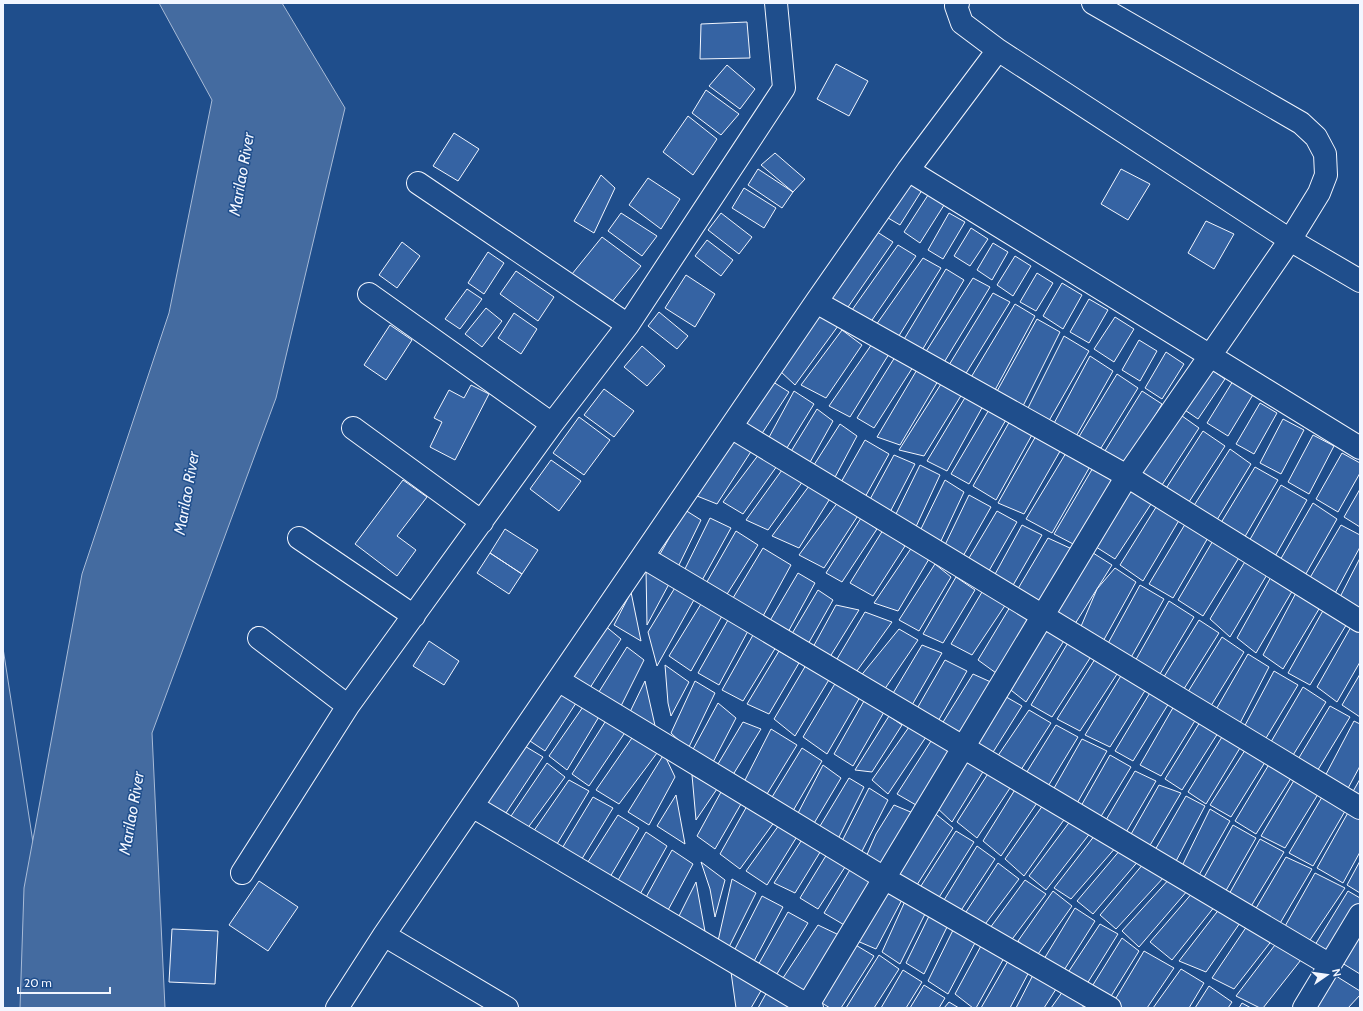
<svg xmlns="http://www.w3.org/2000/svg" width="1363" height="1011" font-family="Cabin,sans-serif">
<rect width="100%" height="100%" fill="#1f4e8c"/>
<path fill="#305b95" stroke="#a8bbd7" d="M3,648L47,933L62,1008H3Z"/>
<path fill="#446ba0" stroke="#a8bbd7" d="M159,3H282L345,108L276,398L152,733L165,1008H20L24,888L82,574L169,313L212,100Z"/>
<path fill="#3563a3" stroke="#f2f6ff" d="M747,22L750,58L700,59L701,24Z
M836,64L868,81L849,116L817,99Z
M727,65L755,89L740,109L709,86Z
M706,90L739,114L721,135L692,113Z
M688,116L717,139L693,175L663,152Z
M454,133L479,149L458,181L433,166Z
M775,153L805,179L793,192L761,165Z
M758,169L793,192L782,208L748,185Z
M1121,169L1150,184L1128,220L1101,204Z
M601,175L615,188L594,233L574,221Z
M907,177L924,187L900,225L883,215Z
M648,178L680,199L661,229L629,205Z
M744,188L776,208L764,228L732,208Z
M930,192L946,202L920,243L904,232Z
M621,213L657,236L642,256L608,231Z
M721,213L752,237L739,254L708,230Z
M949,213L965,222L943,259L928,250Z
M1206,221L1234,234L1214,269L1188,253Z
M971,228L988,239L970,266L954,256Z
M874,230L893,242L846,310L826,298Z
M602,237L641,266L611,303L572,274Z
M707,240L733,260L721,276L695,256Z
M402,242L420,256L397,288L379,275Z
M993,243L1008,252L992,280L977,270Z
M898,245L916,256L870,323L852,310Z
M488,252L504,263L484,294L468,283Z
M1015,256L1031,266L1013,296L997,285Z
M923,258L941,268L897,339L876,325Z
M946,269L964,280L921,352L903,341Z
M516,271L554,297L538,321L500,294Z
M1037,273L1053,283L1036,311L1020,302Z
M686,275L715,294L695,327L665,308Z
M973,278L990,287L943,364L925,353Z
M1062,283L1082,295L1063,329L1043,316Z
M467,289L482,299L460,329L445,319Z
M993,293L1010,302L965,375L949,365Z
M1089,299L1108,310L1089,343L1070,332Z
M1015,304L1035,316L995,390L970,379Z
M486,308L502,321L482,347L465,334Z
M659,312L688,336L677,349L648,326Z
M514,313L537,329L521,354L498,338Z
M819,313L838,326L795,385L780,371Z
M1115,317L1134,329L1114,362L1094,349Z
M1037,319L1060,332L1023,406L996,393Z
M390,325L412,340L386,380L364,365Z
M842,330L862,345L826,398L801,385Z
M1064,336L1089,351L1046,426L1027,410Z
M1139,340L1157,351L1140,381L1122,370Z
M874,341L889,354L850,417L829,406Z
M642,346L665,366L647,386L624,367Z
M1166,352L1184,364L1162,399L1145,388Z
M1090,356L1113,371L1074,440L1052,427Z
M895,357L913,367L874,428L857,418Z
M1206,366L1225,379L1198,419L1179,406Z
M918,368L938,381L900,445L877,437Z
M1117,374L1138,388L1101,448L1077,440Z
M770,380L789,392L761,435L741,421Z
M1233,381L1254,393L1228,436L1207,423Z
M941,384L962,394L924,456L899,450Z
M471,385L489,394L455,460L430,447L442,422L434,418L449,390L464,398Z
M604,389L634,411L614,437L584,415Z
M794,391L814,404L785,451L767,441Z
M1142,391L1162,404L1125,467L1103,454Z
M966,396L983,406L947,471L927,461Z
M1260,403L1277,413L1254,454L1236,444Z
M990,408L1007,418L969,484L951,474Z
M817,409L833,421L809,464L790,453Z
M1175,411L1199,428L1160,488L1137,472Z
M579,417L610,440L584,475L553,453Z
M1011,419L1033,433L996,500L973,486Z
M1283,419L1304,430L1281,474L1260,463Z
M840,424L857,436L834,479L812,468Z
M1203,431L1225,446L1187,505L1165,490Z
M1037,434L1063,446L1024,514L998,503Z
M1313,435L1334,446L1309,494L1288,482Z
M734,439L752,450L717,504L697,496Z
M865,440L889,454L864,499L840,484Z
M1069,448L1092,463L1052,533L1026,519Z
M1230,449L1251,464L1215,523L1193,507Z
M1342,453L1360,463V473L1338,512L1316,499Z
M759,454L777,466L743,514L723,502Z
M894,455L915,464L888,516L868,503Z
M551,460L581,481L559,511L530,489Z
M920,465L940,475L914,531L893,520Z
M1094,466L1115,478L1077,546L1054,534Z
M1255,467L1278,480L1243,540L1219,526Z
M782,470L803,481L768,530L746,520Z
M403,480L427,497L397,536L416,550L397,576L355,544Z
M945,480L964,492L940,543L919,533Z
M1130,484L1153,501L1115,559L1093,545Z
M1281,485L1307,500L1273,560L1248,543Z
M809,486L831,497L799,548L772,536Z
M1360,489V527L1344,517Z
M969,495L991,507L962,558L944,547Z
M838,502L859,514L824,568L799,555Z
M1313,503L1337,519L1303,579L1279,562Z
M1158,504L1181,517L1143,581L1120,565Z
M685,510L701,520L677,569L659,556Z
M997,511L1017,522L986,576L966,563Z
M710,518L731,528L700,584L682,575Z
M861,518L877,529L842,582L826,573Z
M1187,521L1209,536L1173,598L1149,584Z
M1022,525L1042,535L1012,587L994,576Z
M1341,525L1360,535V547L1333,597L1308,581Z
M505,529L538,550L522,574L490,553Z
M883,530L905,546L873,596L850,583Z
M736,531L758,545L724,599L704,587Z
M1048,538L1072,549L1040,606L1016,592Z
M1214,539L1240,556L1203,616L1178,600Z
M912,547L929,559L898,611L874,603Z
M763,548L791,565L762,618L733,598Z
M1090,551L1112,565L1073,627L1052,614Z
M490,553L522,574L509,594L477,573Z
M1360,558V607L1357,612L1339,599Z
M1246,560L1268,573L1230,637L1210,619Z
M935,564L951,577L919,631L899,620Z
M1115,568L1136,582L1101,645L1079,631L1097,589Z
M646,569L669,584L647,625Z
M798,573L815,583L787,634L768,624Z
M1272,575L1294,588L1256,653L1237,638Z
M956,577L975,590L943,643L923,634Z
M1140,585L1164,599L1129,661L1106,647Z
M676,586L695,598L657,666L648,632Z
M818,590L833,600L807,646L790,637Z
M1297,591L1322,604L1283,669L1263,655Z
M631,592L641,641L614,625Z
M982,592L1006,604L972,655L951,644Z
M1169,601L1194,617L1157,679L1134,663Z
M701,604L722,616L691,671L669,656Z
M836,605L859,610L828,660L812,649Z
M1010,607L1030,619L996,673L978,660Z
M1325,607L1348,622L1310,685L1288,673Z
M865,612L892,622L854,675L834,664Z
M728,620L748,631L719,685L698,673Z
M1199,620L1219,633L1182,692L1162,680Z
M1044,624L1065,639L1026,702L1007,687Z
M604,625L621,639L588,691L569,678Z
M1352,625L1360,630V662L1337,702L1317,687Z
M899,629L918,640L882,693L859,678Z
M753,635L776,647L743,701L722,690Z
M1222,637L1244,652L1209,709L1186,695Z
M429,641L459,661L444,685L413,666Z
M1069,641L1092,655L1052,717L1031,705Z
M922,645L942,653L912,705L892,695Z
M627,647L644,660L619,710L597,695Z
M779,651L799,663L769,714L747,704Z
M1248,654L1269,667L1238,727L1214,713Z
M1095,659L1119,671L1080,731L1057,719Z
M945,660L967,671L937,723L915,712Z
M665,665L689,682L671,716L668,703Z
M806,665L830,678L795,736L774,719Z
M1274,671L1298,685L1263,743L1243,729Z
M973,674L993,683L960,738L940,727Z
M1122,674L1146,689L1110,747L1085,735Z
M1360,674V717L1342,705Z
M645,681L656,730L629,714Z
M695,681L715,693L688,749L671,733Z
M836,682L860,697L827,754L803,737Z
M1303,687L1326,702L1290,760L1268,747Z
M561,691L578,700L545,751L527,739Z
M1151,691L1169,703L1133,761L1115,751Z
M1001,694L1022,706L990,757L973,743Z
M864,701L884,712L853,766L834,754Z
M718,703L736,718L711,766L691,753Z
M585,704L600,715L567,770L549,756Z
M1174,706L1196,719L1161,776L1140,765Z
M1330,706L1350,717L1316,773L1297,761Z
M1029,710L1051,723L1019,773L995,760Z
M889,716L902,725L872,772L855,770Z
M607,719L626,731L589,786L572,774Z
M1354,721L1360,724V766L1346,792L1323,780Z
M743,722L761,729L731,778L715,769Z
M1200,722L1218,733L1182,790L1165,779Z
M1056,725L1078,737L1047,788L1025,775Z
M909,727L926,737L888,794L872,780Z
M771,729L797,745L767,794L744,782Z
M1225,732L1243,743L1206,804L1188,792Z
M634,735L660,749L619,804L596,790Z
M1082,739L1107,751L1076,805L1053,790Z
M931,741L951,752L916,805L897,794Z
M523,745L543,757L504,816L484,803Z
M1247,747L1267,759L1231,817L1210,805Z
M802,748L822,761L790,816L769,802Z
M664,754L675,777L649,825L628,812Z
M1110,755L1131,767L1100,818L1081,806Z
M964,757L984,770L952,822L935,806Z
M1271,761L1293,775L1256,834L1235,821Z
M547,763L565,777L527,829L509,819Z
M823,765L841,778L813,825L797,815Z
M1135,771L1156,781L1125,834L1106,820Z
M989,772L1012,785L977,838L957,822Z
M692,775L717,789L696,820Z
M1296,777L1320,791L1285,848L1261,836Z
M849,778L864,787L836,843L817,831Z
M1360,779V801L1351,795Z
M569,780L589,791L554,849L531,835Z
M1159,785L1181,793L1149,847L1130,836Z
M869,788L888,800L859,857L841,843Z
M1016,788L1039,800L1001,856L983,841Z
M721,792L741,804L715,849L697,836Z
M1325,792L1348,806L1313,866L1289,853Z
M676,795L685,844L657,826Z
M1186,796L1205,806L1175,863L1155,850Z
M593,797L613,808L580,862L561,850Z
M894,805L913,813L881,869L866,857L876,834Z
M1043,805L1066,817L1024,876L1005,859Z
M747,806L775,821L740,869L720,854Z
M1210,809L1230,821L1198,877L1182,866Z
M1350,809L1360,814V852L1343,883L1317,868Z
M932,811L953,828L915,888L894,874Z
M618,815L639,828L610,877L586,865Z
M1071,820L1091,832L1046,890L1029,876Z
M779,825L798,835L767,885L746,871Z
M1233,825L1256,838L1224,894L1202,881Z
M956,831L974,842L938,899L919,889Z
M646,832L667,846L639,896L617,882Z
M1095,835L1117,846L1071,899L1054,888Z
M803,838L822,849L795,893L774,883Z
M1260,839L1284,852L1250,908L1228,896Z
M977,846L995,859L958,915L941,905Z
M1121,849L1140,859L1093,914L1077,901Z
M672,850L693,864L667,912L644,901Z
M827,854L847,864L818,909L800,898Z
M1286,857L1312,869L1279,925L1255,910Z
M1360,861V893L1347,885Z
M701,862L725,880L715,917L710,889Z
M998,863L1019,879L983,927L964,915Z
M1144,863L1165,876L1116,929L1100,915Z
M851,868L874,881L846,926L824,913Z
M1315,873L1345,888L1308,943L1284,928Z
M1171,877L1188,890L1139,947L1122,931Z
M732,879L756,893L729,947L718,941Z
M1025,880L1046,894L1010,942L990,928Z
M259,881L298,907L268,951L229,925Z
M696,882L706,937L678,918Z
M886,884L904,896L876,949L855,940Z
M1053,891L1072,906L1036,957L1018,941Z
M1194,891L1215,906L1172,960L1150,942Z
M1348,891L1360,898V912L1332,957L1315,945Z
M762,896L783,907L752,965L734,951Z
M906,899L926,912L900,964L882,952Z
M1075,908L1095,921L1061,975L1044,959Z
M1220,908L1242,920L1206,972L1179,961Z
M788,912L808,923L775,977L757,967Z
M930,914L949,923L924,974L906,963Z
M1100,924L1118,934L1085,987L1067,974Z
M818,925L839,935L805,993L781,981Z
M1247,926L1273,939L1234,989L1212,978Z
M172,929L218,931L215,984L169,982Z
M953,930L976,941L948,994L928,981Z
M1360,933V974L1342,963Z
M1122,938L1139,951L1108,1001L1091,988Z
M1278,941L1304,956L1263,1008H1260L1236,996Z
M854,944L874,956L841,1008H830L817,1000Z
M982,944L1004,958L976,1008H973L955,994Z
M1144,951L1174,968L1147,1008H1121L1113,1003Z
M879,955L899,969L874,1008H846Z
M1008,961L1029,972L1010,1008H981Z
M1181,969L1204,983L1189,1008H1153Z
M903,970L922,982L906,1008H881Z
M731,972L762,989L751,1008H736Z
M1034,973L1058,986L1044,1008H1016Z
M1336,976L1360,991V995L1348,1008H1312Z
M924,985L945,998L939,1008H910Z
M1209,986L1232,1002L1228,1008H1195Z
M768,990L797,1008H758Z
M1063,991L1085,1004L1082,1008H1051Z
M949,1002L959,1008H944Z
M1242,1003L1251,1008H1239Z"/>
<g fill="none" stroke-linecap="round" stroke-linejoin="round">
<defs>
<path id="minor" d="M998,50L1290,240L1360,281
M908,170L1360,448
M418,183L628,325
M369,294L552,424
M816,302L1127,476L1360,621
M731,427L1360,808
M353,428L482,522
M299,538L414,616
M643,557L1330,965
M259,638L348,706
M558,680L884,878L1110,1008
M472,806L812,1008
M242,873L348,706L552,424L628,325L784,88L776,3
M384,935L507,1008
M337,1008L384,935L816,302L908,170L998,50L962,23L956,6L958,3
M806,1008L1127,476L1290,240L1319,193L1326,175L1325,154L1316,137L1301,123L1093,3
M1304,1008L1360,915"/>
</defs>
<use href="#minor" stroke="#f2f6ff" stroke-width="24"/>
<use href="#minor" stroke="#1f4e8c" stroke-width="22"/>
</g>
<g text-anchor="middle" stroke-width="3" stroke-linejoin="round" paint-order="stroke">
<g font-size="16" font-style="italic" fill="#f2f6ff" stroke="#1f4e8c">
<text transform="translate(241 174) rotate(-80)" y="6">Marilao River</text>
<text transform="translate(186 493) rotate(-80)" y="6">Marilao River</text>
<text transform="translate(131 813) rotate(-80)" y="6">Marilao River</text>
</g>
</g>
<rect width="1363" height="1011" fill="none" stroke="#f2f6ff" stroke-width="8"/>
<g transform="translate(1327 975) rotate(77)" stroke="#1f4e8c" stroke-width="3" paint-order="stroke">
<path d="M0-3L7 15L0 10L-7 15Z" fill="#f2f6ff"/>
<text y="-6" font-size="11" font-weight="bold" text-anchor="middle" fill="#f2f6ff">N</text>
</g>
<path d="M18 987v6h92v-6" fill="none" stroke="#f2f6ff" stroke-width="2"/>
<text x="24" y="987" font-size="12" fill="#f2f6ff" stroke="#1f4e8c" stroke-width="3" paint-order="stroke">20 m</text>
</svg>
